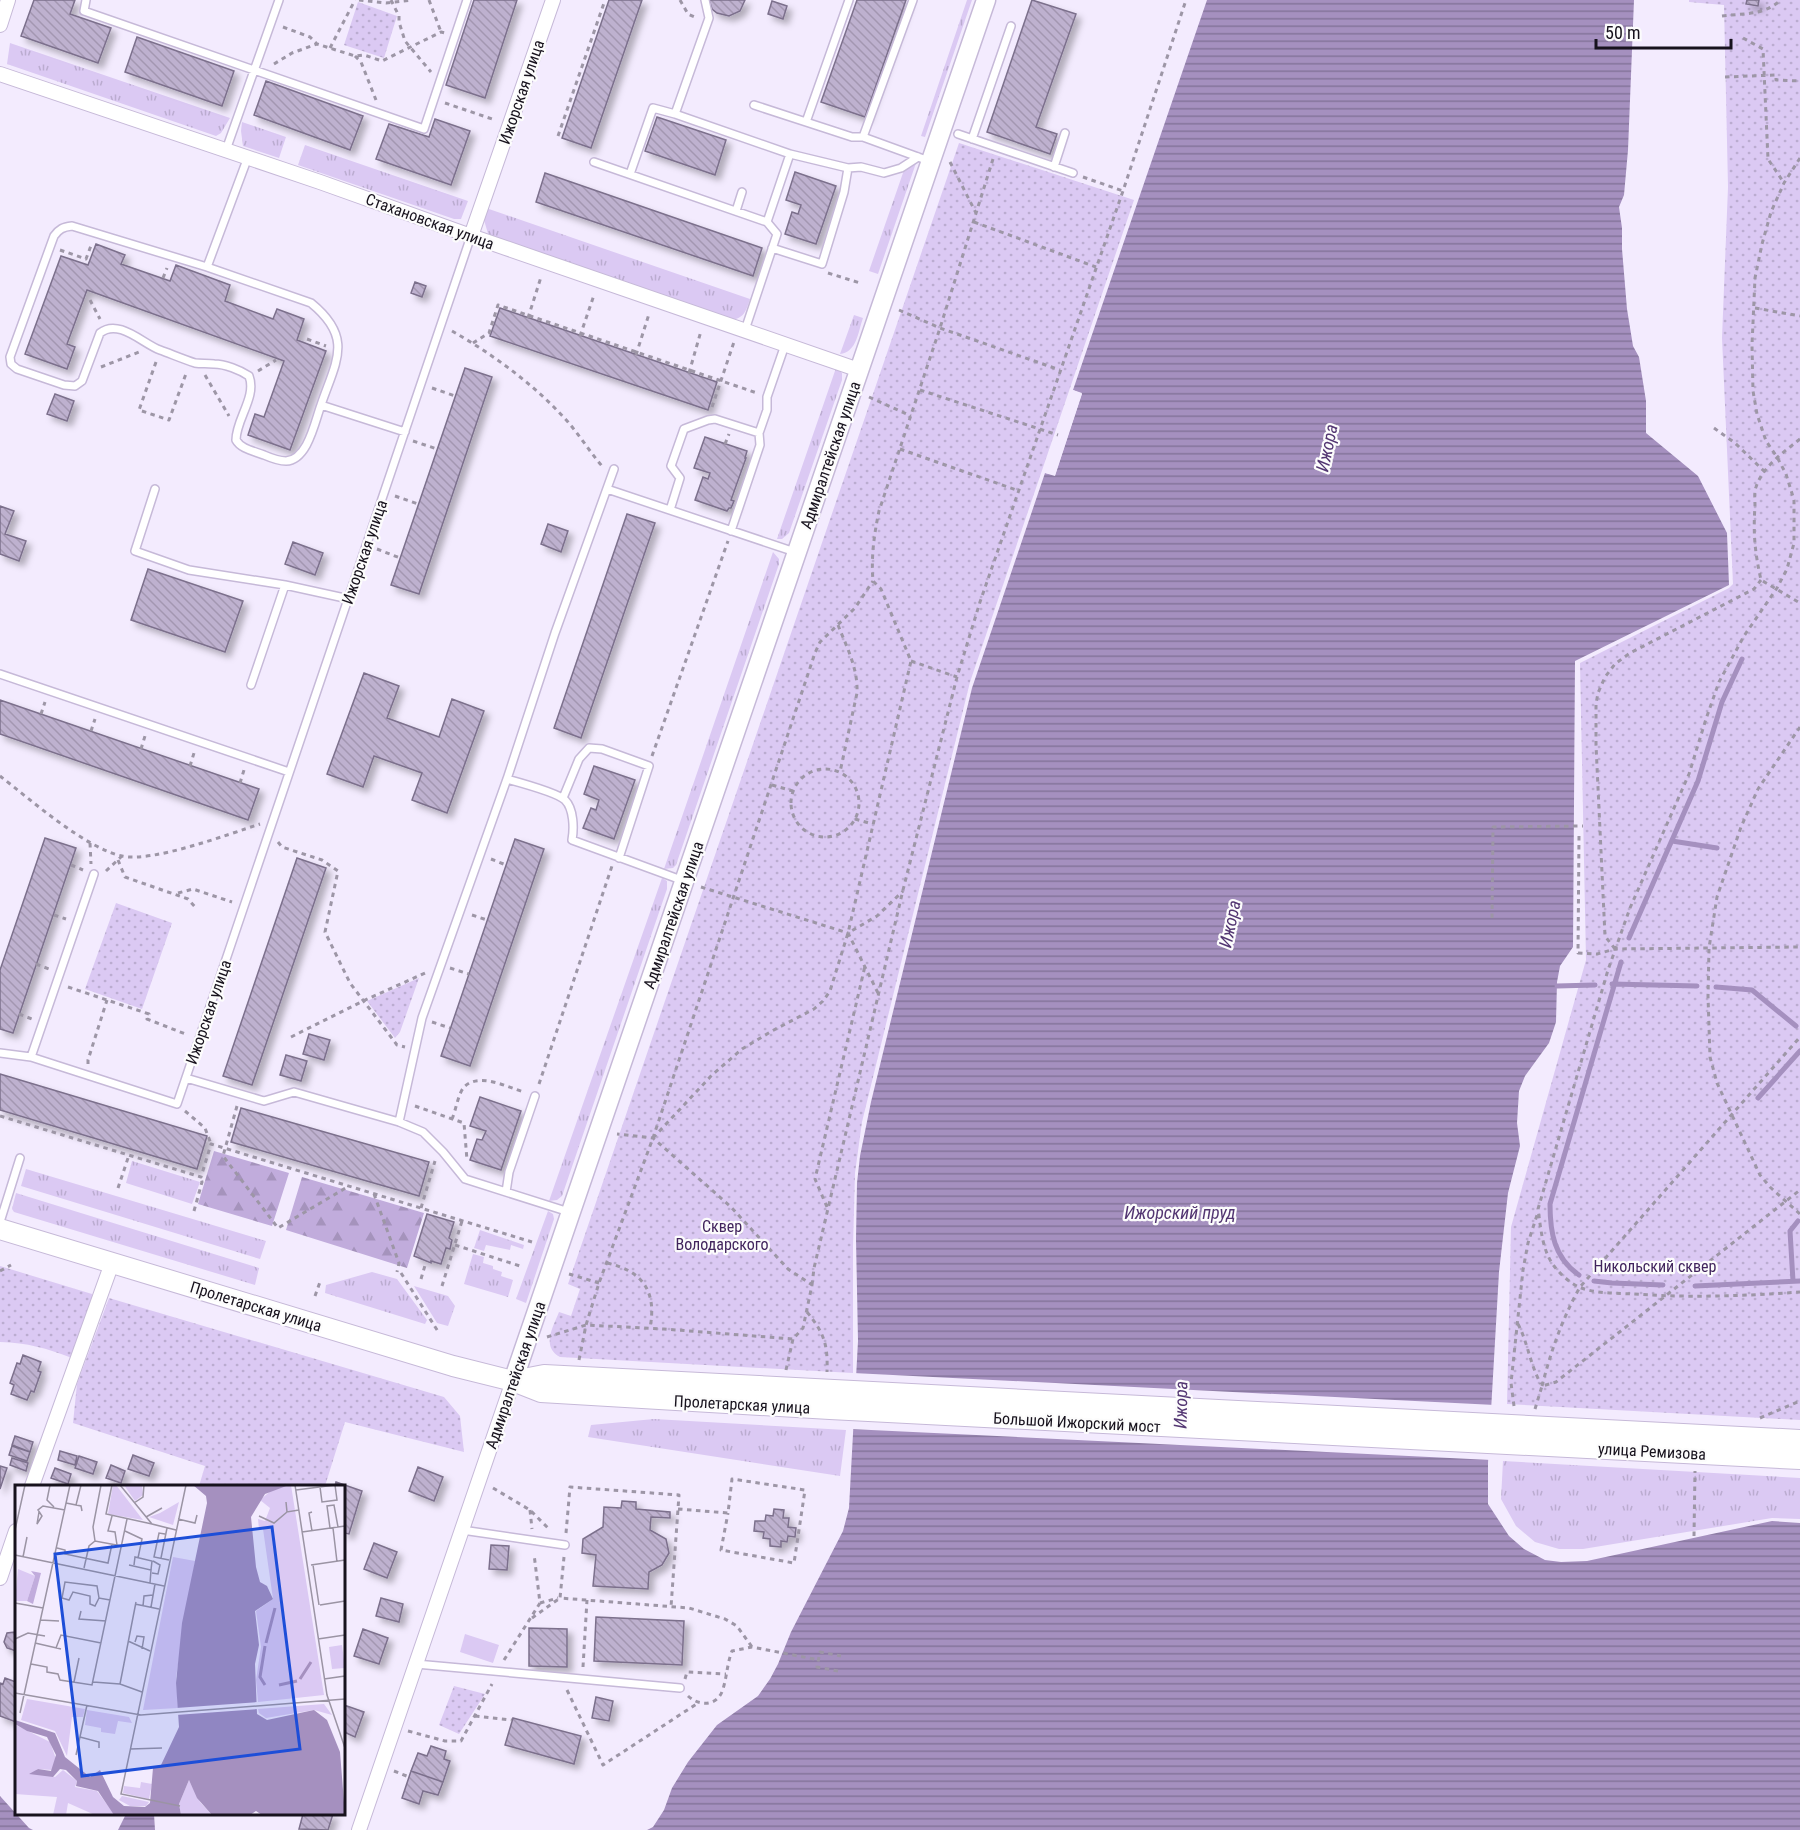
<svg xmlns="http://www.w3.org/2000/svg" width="1800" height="1830" font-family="'Roboto Condensed',sans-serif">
<defs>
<pattern id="grass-tufts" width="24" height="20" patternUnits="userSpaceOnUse" patternTransform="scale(1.5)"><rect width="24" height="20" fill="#dbc9f3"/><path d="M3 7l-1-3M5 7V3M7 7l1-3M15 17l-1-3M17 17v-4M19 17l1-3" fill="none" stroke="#bbacd0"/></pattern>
<pattern id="forest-firs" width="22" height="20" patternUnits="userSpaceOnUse" patternTransform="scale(1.5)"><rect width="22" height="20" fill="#c1acdc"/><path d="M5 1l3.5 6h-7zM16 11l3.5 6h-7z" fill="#a593bc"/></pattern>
<pattern id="park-dots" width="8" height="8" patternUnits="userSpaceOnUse" patternTransform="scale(1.5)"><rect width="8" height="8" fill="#dbc9f3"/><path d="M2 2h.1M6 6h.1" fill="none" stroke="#bbacd0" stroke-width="1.8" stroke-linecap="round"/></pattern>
<pattern id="water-rules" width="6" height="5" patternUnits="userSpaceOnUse" patternTransform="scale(1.5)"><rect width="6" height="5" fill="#a590bf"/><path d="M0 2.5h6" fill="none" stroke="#85749b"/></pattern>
<pattern id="building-back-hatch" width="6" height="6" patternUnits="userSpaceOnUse" patternTransform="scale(1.5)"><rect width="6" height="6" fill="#beb1cf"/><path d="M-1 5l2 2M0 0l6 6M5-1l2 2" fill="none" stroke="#a397b1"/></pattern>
<filter id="shadow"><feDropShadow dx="5" dy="5" stdDeviation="3" flood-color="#0004"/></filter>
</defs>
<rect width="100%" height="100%" fill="#f3ebfe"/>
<path fill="url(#grass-tufts)" d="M967,0H972L925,137L921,136Z
M10,43L230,118L221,133L216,136L7,64Z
M242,122L286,137L279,158L243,146L241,131Z
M305,145L468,201L461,219H454L298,165Z
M916,163L878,274L869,271L904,170Z
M486,208L750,299C746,311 744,319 730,320L489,237L484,220Z
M854,315L863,318C858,332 857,352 840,354Z
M836,368L842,373V380L789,533L782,539H777Z
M773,552L779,559V564L676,865L673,868L664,869Z
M662,878L667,881V889L562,1196L557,1200L549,1201Z
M132,1161L200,1182L192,1204L126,1183Z
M26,1169L266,1241L260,1259L21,1186Z
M16,1193L259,1268L255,1285L14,1212L12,1209Z
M548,1211L553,1214L554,1219L526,1303L516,1299Z
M480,1230L524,1245L523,1249L511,1245L510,1250L486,1245L484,1251L474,1248Z
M473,1254L484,1257L483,1263L493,1266V1269L502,1272L501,1276L513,1280L508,1297L464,1284Z
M372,1272L397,1279L427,1320L425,1324L325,1293L326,1285Z
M414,1286L448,1296L455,1306L448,1326L437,1323Z
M654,1419L846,1430L840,1476L588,1437L591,1425Z
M1503,1461L1800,1478V1519L1772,1518L1583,1549H1559L1535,1542L1516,1526L1501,1499Z"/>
<path fill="url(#forest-firs)" d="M214,1151L289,1173L272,1226L198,1204Z
M302,1177L424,1213L407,1268L286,1230Z"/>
<path fill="url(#park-dots)" d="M1689,0H1800V1420L1507,1404L1511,1227L1586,960L1580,663L1729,588L1733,584L1722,338L1728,187L1724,5L1689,2Z
M358,2L397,16L384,58L344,45Z
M959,143L1134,200L970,682L862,1122L855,1173L853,1246V1373L560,1357C541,1347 553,1327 559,1312L571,1316L580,1289L568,1284Z
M116,903L172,923L142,1009L85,989Z
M419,978L400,1032L395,1038L367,1001Z
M0,1266L92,1294V1301L72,1358C46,1348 28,1343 0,1342Z
M109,1298L444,1397L460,1416L464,1452L345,1422L325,1486H199L205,1466L73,1423L77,1384Z
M454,1686L485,1694L459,1734L439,1725Z"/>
<path fill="#dbc9f3" d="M465,1634L499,1645L493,1663L460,1652Z"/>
<path fill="url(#water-rules)" d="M1207,0H1634L1628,150L1624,195L1619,207L1622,228V249L1627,309L1633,346L1639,357L1646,401V433L1698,476L1727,533L1729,585L1575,661L1573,947L1560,966L1557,982L1556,1022L1549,1043L1525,1076L1519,1091L1517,1123L1520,1146L1508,1193L1499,1272L1488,1463V1504L1509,1536L1524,1549L1545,1560L1561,1562L1587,1561L1772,1521L1800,1523V1830H647L653,1827L664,1810L672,1788L688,1762L717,1725L758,1696L770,1679L778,1664L791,1632L843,1531L849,1508L858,1341L856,1239L857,1183L860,1156L871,1102L972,688L1045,473L1055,475L1082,394L1073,390Z
M0,1796L29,1828L33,1830H0Z
M126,1814H154L155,1830H118Z"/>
<path fill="#f3ebfe" d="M1073,390L1082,393L1055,476L1045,473L1046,470L1053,472L1079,395L1072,393Z
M853,1373L1495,1405L1491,1460L850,1429Z"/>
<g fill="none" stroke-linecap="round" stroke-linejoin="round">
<path stroke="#a590bf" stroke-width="5" d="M1672,841L1717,848
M1629,938L1698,781L1722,702L1742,659
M1612,984L1697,986
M1557,986L1595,985
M1716,987L1752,990L1796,1026
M1758,1098L1800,1051
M1579,1275C1554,1258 1550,1232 1550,1204L1621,962
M1594,1281L1612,1283L1663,1285
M1793,1281L1790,1231L1798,1221
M1695,1286L1800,1281"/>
</g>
<path fill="url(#building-back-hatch)" stroke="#7c708c" stroke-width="1.5" filter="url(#shadow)" d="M34,0H75L70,14L111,28L98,63L21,36Z
M474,0H517L485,98L446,85Z
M609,0H642L591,148L562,138Z
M709,0H745L740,11L729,16L717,13L712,9Z
M857,0H906L865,117L821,102Z
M1032,0L1076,14L1036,127L1057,134L1050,154L987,132Z
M1747,0H1759L1758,6L1746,4Z
M772,1L787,6L783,19L768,14Z
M137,37L234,71L222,106L125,72Z
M266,81L363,116L350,150L254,115Z
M657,117L726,140L715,175L645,151Z
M435,119L470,131L451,185L376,159L389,124L429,137Z
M795,172L836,186L816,244L785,234L792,212L798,214L801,205L786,200Z
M545,173L762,248L753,276L536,202Z
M96,244L125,255L121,264L170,281L176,265L230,285L225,301L273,319L277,309L304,319L297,340L326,351L290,450L248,435L255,414L264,417L284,361L87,290L67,344L75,347L67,369L25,354L61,256L88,265Z
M415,282L426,286L422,297L411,293Z
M500,308L717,382L708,410L490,336Z
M465,368L492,377L419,594L391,585Z
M55,394L74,401L67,421L47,414Z
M705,437L747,451L745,458H746L731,500L734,501L731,508H729L727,511L695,500L703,477L708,479L710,473L694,468Z
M0,506L14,511L5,534L26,541L19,561L0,554Z
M627,514L655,523L581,738L554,728Z
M548,524L568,531L561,552L541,544Z
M293,542L323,553L315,575L285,564Z
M148,569L243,601L225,652L131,620Z
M364,673L399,686L387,718L439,737L452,699L484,711L447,813L412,800L422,773L374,756L363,787L327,774Z
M0,700L259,789L248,820L0,734Z
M594,766L635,780L614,839L583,828L591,808L596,810L599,800L584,794Z
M45,838L76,848L13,1033L0,1029V970Z
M515,839L544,849L470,1066L441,1056Z
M297,858L326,868L252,1085L223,1076Z
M309,1034L330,1040L324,1060L303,1054Z
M286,1055L307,1061L301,1081L280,1075Z
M0,1074L207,1136L197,1169L0,1110Z
M480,1097L521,1111L501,1170L470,1160L477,1139L482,1140L486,1131L470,1126Z
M241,1108L429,1162L419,1196L231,1142Z
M427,1214L454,1222L449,1238L452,1240L450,1249L446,1248L441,1264L431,1261V1263L414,1256Z
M23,1355L41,1362L38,1371L41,1372L34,1392L31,1391L27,1400L11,1394L14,1385L10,1383L17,1363L20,1364Z
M15,1436L33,1442L30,1452L12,1445Z
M12,1446L30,1452L27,1461L9,1455Z
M60,1451L77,1456L75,1465L58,1460Z
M133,1455L154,1463L149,1476L128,1469Z
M79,1456L97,1462L93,1474L75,1468Z
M12,1458L28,1463L26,1471L10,1465Z
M111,1465L125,1471L121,1483L106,1478Z
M0,1466L7,1468L0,1489Z
M418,1467L443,1477L434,1501L409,1491Z
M55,1468L71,1474L68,1484L51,1478Z
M336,1482L362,1491L349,1534L344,1533V1486H335Z
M622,1501L636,1502V1509L670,1512V1518L651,1517L650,1530L666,1539L669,1553L662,1565L649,1572L648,1589L593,1586L596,1555L582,1553L583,1539L603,1527L604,1507L621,1508Z
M774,1509L784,1510L783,1518H789L788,1527L796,1528L795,1537L788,1536L787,1542L781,1541V1547L770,1546V1539L763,1538L764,1532L754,1531L755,1521H765L766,1515L773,1516Z
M374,1543L397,1552L387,1578L364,1569Z
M491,1545L509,1546L507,1570L489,1569Z
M381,1598L403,1604L399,1622L376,1616Z
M596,1617L684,1621L682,1665L594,1661Z
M16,1628V1651L7,1648L4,1642L7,1633L15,1632Z
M529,1628L567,1629V1667L529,1666Z
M363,1629L388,1638L379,1664L354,1656Z
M5,1678L16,1682V1722L0,1716V1683L3,1684Z
M596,1697L613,1701L609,1721L592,1718Z
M344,1705L364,1712L355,1737L344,1732Z
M513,1718L581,1736L574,1764L505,1745Z
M431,1746L446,1751L444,1759L450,1761L443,1782L411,1771L418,1753L427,1756Z
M411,1771L443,1782L438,1795L423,1791L419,1804L402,1798Z
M303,1814H333L328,1830L299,1829Z"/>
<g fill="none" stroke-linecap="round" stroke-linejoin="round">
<defs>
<path id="service" d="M86,0L84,11L424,129L467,0
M849,0L806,122L852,137H863L929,161
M754,105L806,122
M675,114L709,18L705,0
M958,134L1073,173
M863,137L913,0
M972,139L1011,26
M226,150L279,0
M594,162L767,222L777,234L745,330
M1054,167L1065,133
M848,168L861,167L884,173L901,168L918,157
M630,174L653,108L675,114L790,154L767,222
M736,211L742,192
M772,248L822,264L844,192L848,168L790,154
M207,267L248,157
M321,405C336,361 354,338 311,303L207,267L72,226C63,227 59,229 54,236L10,357L11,364L17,369L64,385L75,386L82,381L100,333C119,318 143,344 160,350C171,354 183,359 195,363C201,364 208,363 214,364C225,364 240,370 249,376C257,397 236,419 236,440C241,449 254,451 264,455C271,458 279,461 286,461C308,460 315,421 321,405L405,432
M155,489L135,551L189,570L285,585L349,599
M607,489L795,552
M670,510L680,478L671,466L684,429L708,420L715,419L759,433
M731,531L760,445L759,433L767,410V397L785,345
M0,674L289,772
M251,685L285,585
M507,779C518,782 558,793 565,800C574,809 574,829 572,840L684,881
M563,798L579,759L589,748L602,749L649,766L619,858
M0,1053L31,1057L177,1104L471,236
M31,1057L94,874
M186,1078L264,1101L294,1092L399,1122L423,1132L443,1152L465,1179L569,1212
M399,1122L422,1018L507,779L555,633L614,469
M506,1192L509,1172L535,1096
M0,1222L20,1158
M462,1530L565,1545
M416,1664L680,1688"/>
<path id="minor" d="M0,25L8,0
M0,74L320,182L471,236L859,370
M471,236L553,0
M32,1486L112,1263
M0,1578L16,1531
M359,1830L513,1381"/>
<path id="tertiary" d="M513,1381L986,0"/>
<path id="secondary" d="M0,1229L453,1366L513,1381L541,1392L830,1409L1800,1459
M513,1381L544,1375L1800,1440"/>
</defs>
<use href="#service" stroke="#c6b9d8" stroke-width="10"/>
<use href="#minor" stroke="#c6b9d8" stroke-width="16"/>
<use href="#tertiary" stroke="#c6b9d8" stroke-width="21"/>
<use href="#secondary" stroke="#c6b9d8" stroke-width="22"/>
<path stroke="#9d96a6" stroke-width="3" stroke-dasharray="4.5 4.5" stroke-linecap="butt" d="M359,0L386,3L412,0
M391,0L399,16V22L405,41L431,72
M429,0L441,32
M680,0L688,14L697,18
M1722,16C1744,13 1763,16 1781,0
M283,27L310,37L317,44L355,56L364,55L382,61L441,32L445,33
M1743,38L1763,49L1768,159L1784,183
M330,48L355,0
M355,56L361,62L376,100
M274,64L292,53L317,44
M1725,77L1776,75V80L1800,81
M445,103L495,120
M558,136L605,0
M1800,158L1784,183L1771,212L1762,244L1755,278L1752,345L1753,391L1757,414L1766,441L1777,457L1786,474L1794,500V543L1787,569L1777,588L1744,636L1719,682L1706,719L1689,774L1630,908L1608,970L1538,1209C1541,1229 1542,1250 1554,1266C1560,1274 1570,1283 1579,1287C1595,1294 1617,1293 1634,1294C1690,1298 1744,1296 1800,1292
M950,162L976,213
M1083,177L1123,191
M974,222L1096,267
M60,250L86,259L92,243
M828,273L860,283
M163,278L167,268
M90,300L100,319
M1755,308L1800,316
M899,310L940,328L1060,370
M528,318L541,277
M452,331C494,355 536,386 568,422C580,436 590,452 602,466
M580,336L594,295
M307,339L326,346
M473,343L489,333L498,305L757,393
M636,355L649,314
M156,362L139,410L169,420L187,371
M101,367L139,352
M258,371L276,360
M689,373L701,331
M205,375L229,416
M432,388L455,396
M920,390L1058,435
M869,397L911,416
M712,407L734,342
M1714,428L1735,443L1765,472
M1800,439C1784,452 1763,466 1756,487C1754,492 1755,500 1755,506C1753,534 1755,553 1761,580L1800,603
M413,441L437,449
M725,444L729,434
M900,449L1019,491
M395,496L418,504
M377,549L400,558
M838,625C847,648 858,668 857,693L840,772
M911,661L957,677
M41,714L45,702
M1800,727L1758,789L1741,827L1717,897L1709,948L1708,996L1710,1057L1717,1083L1760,1175L1770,1187L1800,1214
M91,731L95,719
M141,749L145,736
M652,756L728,541
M190,766L194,753
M791 803a34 34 0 1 1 68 0a34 34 0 1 1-68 0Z
M0,776C31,800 85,848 122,856C152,863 229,834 260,824
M240,783L244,770
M772,785L793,791
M855,819L872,824
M1579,836L1578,953L1597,954L1615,949L1800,947
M278,842L282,847L322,860L338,871L325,932L350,983L397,1045L405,1047
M90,843L91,864
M491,859L506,865
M118,860L125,877L188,899L196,908
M71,865L83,870
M106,871L122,856
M701,887L848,933
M178,893L193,889L232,902
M54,915L66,919
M472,915L487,920
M1492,918L1493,827L1583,826
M1615,949L1605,936L1596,745V704L1598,693L1605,677L1615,664L1630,653L1754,589L1761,580
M36,964L49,969
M450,968L469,974
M68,987L149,1014L147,1019L188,1035
M878,993L848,933L877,916L903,891
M19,1014L32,1019
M432,1022L450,1028
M291,1037L363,1001L425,973
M88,1064V1060L107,1000
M539,1084L612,866
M237,1106L223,1156L278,1228L349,1186
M415,1106L464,1123L467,1160
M185,1111L205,1128L211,1144
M0,1116L201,1177L211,1144L532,1242
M452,1119C456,1110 458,1094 464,1087C479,1072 507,1087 524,1092
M653,1138L712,1075L742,1049L772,1031L814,1009L823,1001L830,991L848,933L911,661L881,589L873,581C871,557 874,535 879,511L940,328L993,159
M118,1188L129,1155
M374,1194L399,1263L397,1272
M827,1207L815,1179L865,966
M421,1208L435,1161
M194,1211L202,1182L201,1177
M455,1245L523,1267
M607,1263C643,1271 657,1292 650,1328
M0,1271L11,1265
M401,1273L439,1333
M569,1274L599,1283
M421,1279L426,1262
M812,1285L814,1268L903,890L957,677L980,602L1123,191L1186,0
M442,1286L462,1221
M315,1296L320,1282
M807,1312C824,1333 828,1344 827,1372
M1518,1324C1528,1343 1530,1365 1541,1384
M547,1337L586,1325L664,1329L793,1339L803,1328L812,1285L788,1269L731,1207L653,1138L617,1134
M579,1360L586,1325L599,1283L653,1138L815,653L820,642L855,608L873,581
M786,1370L793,1339
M1542,1386C1551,1351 1562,1319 1580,1287L1800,1037
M1514,1406L1511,1383L1523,1270L1528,1243L1538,1212
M1535,1409L1542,1386L1556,1382L1800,1190
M1760,1418L1800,1401
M493,1488L530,1510L550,1530
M678,1509L728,1513L732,1479L805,1490L794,1563L721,1550L728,1513
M530,1510L532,1529
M566,1533L570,1487L679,1495L671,1607
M1694,1536L1695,1471
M564,1557L560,1598L689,1608L725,1619L737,1626L752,1647
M540,1603L558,1598
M532,1618L560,1598
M504,1660L540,1603L534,1554
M583,1667L587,1600
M838,1671L817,1667L820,1652L841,1656
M685,1679L687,1672L726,1674
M567,1690L603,1765L698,1703
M688,1696C700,1707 718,1706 723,1689C727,1676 727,1664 732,1651L752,1647L819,1660
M475,1716L512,1720
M408,1731L445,1741H461L492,1684
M394,1771L409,1777"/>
<use href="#service" stroke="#fff" stroke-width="7"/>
<use href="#minor" stroke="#fff" stroke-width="14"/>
<use href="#tertiary" stroke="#fff" stroke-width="18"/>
<use href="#secondary" stroke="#fff" stroke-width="20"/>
</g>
<g text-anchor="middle" stroke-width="4.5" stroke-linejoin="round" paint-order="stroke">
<g font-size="16" fill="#17121d" stroke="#fcfcfc">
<text transform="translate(521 92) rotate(-71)" y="6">Ижорская улица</text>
<text transform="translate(430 221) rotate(20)" y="6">Стахановская улица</text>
<text transform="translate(830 455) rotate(-71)" y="6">Адмиралтейская улица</text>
<text transform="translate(364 552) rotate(-71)" y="6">Ижорская улица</text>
<text transform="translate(673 915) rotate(-71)" y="6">Адмиралтейская улица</text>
<text transform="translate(208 1012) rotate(-71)" y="6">Ижорская улица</text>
<text transform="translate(256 1306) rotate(17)" y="6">Пролетарская улица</text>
<text transform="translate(515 1375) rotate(-71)" y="6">Адмиралтейская улица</text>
<text transform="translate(742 1404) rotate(3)" y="6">Пролетарская улица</text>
<text transform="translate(1077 1422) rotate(3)" y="6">Большой Ижорский мост</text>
<text transform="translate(1652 1451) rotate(3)" y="6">улица Ремизова</text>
</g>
<g font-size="16" fill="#41245d" stroke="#fcfcfc">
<text x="722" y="1232">Сквер<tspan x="722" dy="18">Володарского</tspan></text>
<text x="1655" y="1272">Никольский сквер</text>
</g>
<g font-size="18" font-style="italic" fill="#533672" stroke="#fcfcfc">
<text transform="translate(1327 448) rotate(-78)" y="6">Ижора</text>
<text transform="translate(1230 924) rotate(-78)" y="6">Ижора</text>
<text x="1180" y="1219">Ижорский пруд</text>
<text transform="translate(1181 1405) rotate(-89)" y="6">Ижора</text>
</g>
</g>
<g transform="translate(15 1485)">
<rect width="330" height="330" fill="#f3ebfe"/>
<path d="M3,84L20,91L12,116H0ZM327,160L330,183L317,184L314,162ZM309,219L317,230L299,225L251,233L244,228L243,224Z" fill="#dbc9f3"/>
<path d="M16,86L26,88L18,119L12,116L20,91Z" fill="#c1acdc"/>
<path d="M98,0H101L128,35L93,29ZM109,0H127L128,10L120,16ZM276,0L309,210L243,217L241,195L246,162L241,126L258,114L248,44H244L243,34L250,36L255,23L245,15L258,4ZM164,17L158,40L134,32L145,28ZM158,72L180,76L161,192L163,223L128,225ZM12,214L70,224L68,232H57L52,271L40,246L6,235ZM72,225L114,232L117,238L103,236L100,249L86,247V243L70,240ZM1,240L35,257L41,274L37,285L22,284L21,288L40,292L48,285L62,296L60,302L82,306L100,330H80L53,318L51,330H38L42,312L0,309ZM174,295L185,317L197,330H166L164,319ZM126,297L137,299L134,314L108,308L109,301L125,303ZM107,311L134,317L131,321H115L104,315Z" fill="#dbc9f3"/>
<path d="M178,0H274L250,9L236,32L241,82L245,97L252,101L258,114L240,126L244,160L240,179L242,229L252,235L299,225L312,235L325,267L330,330H247L241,326L235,330H197L182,313L174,295L164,319L166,330H99L83,306L61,301L62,296L51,285L45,284L38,292L14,289L23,284L36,286L41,270L32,252L12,246L0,239V235L40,248L50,272L75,292L85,285L98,312L109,321L130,322L135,318L138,283L146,280L164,242L161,198L167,138L192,18L191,11Z" fill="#a590bf"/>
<path d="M243,217V224L161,230V223Z" fill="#f3ebfe"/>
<path fill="none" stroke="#a590bf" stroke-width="3" d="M251,158L260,123M285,194L296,177M250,200L245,192L250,161M264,200L282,196"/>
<path fill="none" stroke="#9b94a4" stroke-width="1.5" d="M35,0L32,15L39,22M97,0L91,29L137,39M105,0L137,39L161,45M280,0L312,210L330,263M305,2L307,17L322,15L320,0M281,5L320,0M271,17L272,27L284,25M51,18L66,21L67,26M119,18L128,12L129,0M61,20L66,0M24,27L22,39L27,31L23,25L28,21L50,25M97,31L93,46L100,47L102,60M244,31L259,38L272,27M131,32L147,23M163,34L180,38L182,30M315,43L312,21L319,20L323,42M318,43L322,77M0,45L10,0M110,46L127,54L123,73M297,46L294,28L297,27M287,47L330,41M150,49L144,48L139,72L154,75M80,56L78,42L86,0M42,63L50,65V69L93,78L97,59M0,70L149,101M8,72L12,52M146,73L152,43M114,80L136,85L135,98M119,80L120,72L137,76L136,85M296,80L330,75M298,80L304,120M69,83L74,61L80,56L107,61M137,88L143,89L145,80L138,76M84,113L82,101L50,97L47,113L54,115L58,107L75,111V119L80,121L84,113L95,115M0,118L28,123M120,119L144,124M305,120L330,116M128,121L129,111L138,110M136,122L140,99M66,126L64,134L91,136M25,135L44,136M0,154L13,148L30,151M303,154L330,150M113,156L135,166M120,157L122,151L129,152L127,164M20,158L46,164M41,163L46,150L86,158M16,179L32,182V187L43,189L45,195L77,200L112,34M309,194L330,191M59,197L64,173M78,197L105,199L127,207M105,199L121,117M0,208L126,230L330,214M5,228L55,0M65,252L84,257V263M115,264L147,263M61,270L72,220M165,321L106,309L171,0"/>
<path fill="#1d4ed8" fill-opacity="0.15" stroke="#1d4ed8" stroke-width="3" d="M257,42L285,264L67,291L40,69Z"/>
<rect width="330" height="330" fill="none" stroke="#17121d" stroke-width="3"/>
</g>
<path d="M1596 39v9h135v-9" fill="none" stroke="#17121d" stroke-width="3"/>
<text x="1605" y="39" font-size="18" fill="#17121d" stroke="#fcfcfc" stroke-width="4.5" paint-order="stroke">50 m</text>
</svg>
